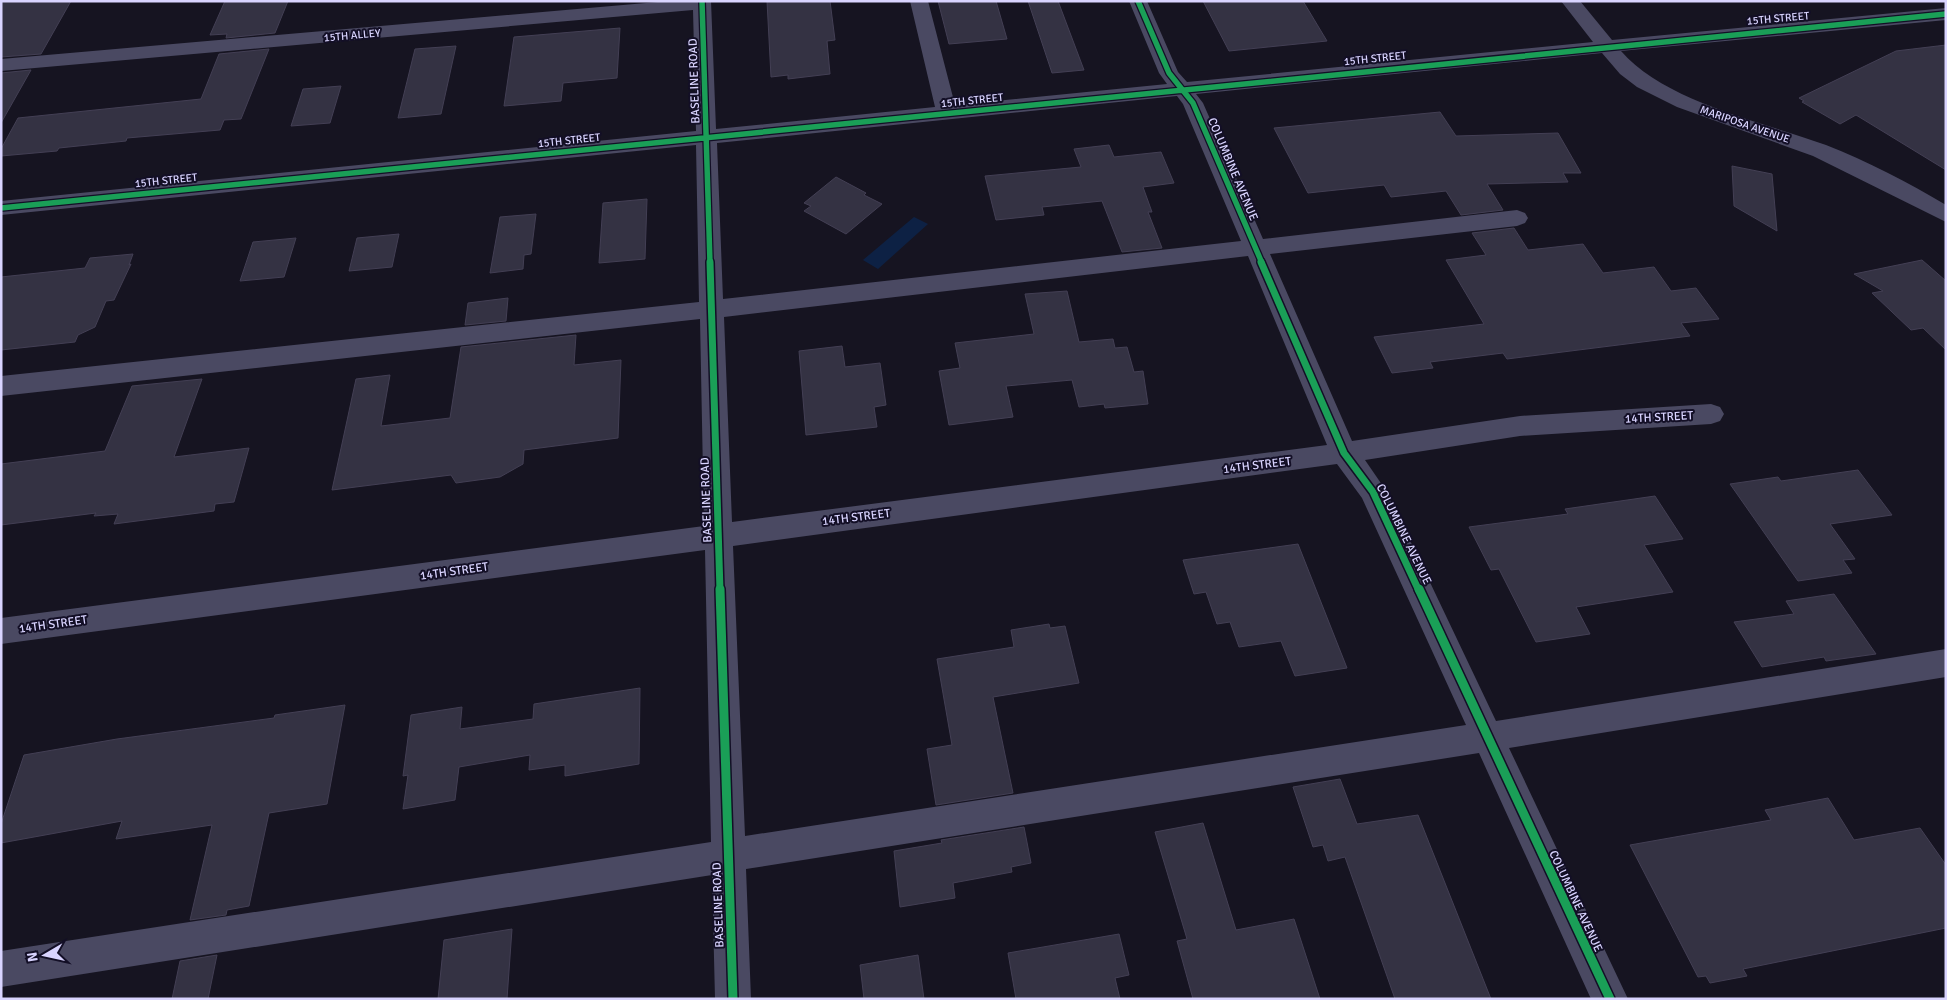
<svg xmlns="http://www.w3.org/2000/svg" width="1947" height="1000" font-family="Signika,sans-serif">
<rect width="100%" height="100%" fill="#161421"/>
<path fill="#0d2144" d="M914,217L928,224L878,269L863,260Z"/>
<path fill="#343243" stroke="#433f54" d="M1,1H71L41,54L1,57Z
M225,1H288L275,33L226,38L227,34L210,35Z
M767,1H830L835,40L827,41L830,74L788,79V75L771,77Z
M938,1H996L1007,39L949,44Z
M1028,1H1058L1084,70L1052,73Z
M1203,1H1303L1327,41L1229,51Z
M620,28L617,78L563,83L561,101L504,106L514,37Z
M1946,45V170L1856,115L1840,124L1802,102L1804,101L1799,98L1896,51Z
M456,46L441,114L398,118L415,49Z
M269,49L241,119L224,120L220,130L127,138L126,141L59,148L57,151L1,156V149L18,118L201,99L219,54Z
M31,70L1,123V73Z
M341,86L330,123L291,126L303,89Z
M1440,112L1456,136L1558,133L1581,173H1563L1568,182L1487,184L1503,210L1461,215L1446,191L1391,197L1384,185L1308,193L1274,128Z
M1109,145L1114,157L1161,152L1174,183L1143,187L1152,212H1148L1162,248L1122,252L1102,201L1042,207L1044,215L996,220L985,176L1081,167L1074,149Z
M1732,166L1772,174L1777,231L1734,206Z
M836,177L866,193L864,195L882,204L846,234L804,211L811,206L804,203Z
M647,199L645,259L599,263L603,203Z
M536,214L531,254L524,255L523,269L490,273L500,217Z
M1514,228L1528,250L1583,244L1603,273L1654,267L1671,291L1696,288L1719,319L1681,323L1690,336L1507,359L1503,353L1430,362L1433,368L1392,373L1374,337L1484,324L1446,260L1486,255L1472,233Z
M399,234L392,267L349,271L357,238Z
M296,238L284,277L240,281L253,242Z
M133,254L129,265L131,264L114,300L106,301L95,327L78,335L75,342L1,350V277L85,268L90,258Z
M1922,260L1946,281V350L1923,328L1911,330L1872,293L1883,291L1854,274Z
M1067,291L1079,342L1113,339L1115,348L1127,347L1134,372L1143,371L1148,404L1105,408L1104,404L1079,407L1072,380L1006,386L1013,417L949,425L939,371L960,368L955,343L1034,334L1025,294Z
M508,298L506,321L465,325L468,303Z
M576,335L574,365L621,360L618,438L524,450L523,464L500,477L456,483L451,475L332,490L356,379L390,375L381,426L450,418L461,347Z
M842,346L845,367L880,363L886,405L874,407L877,427L806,435L799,351Z
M202,379L174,457L249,448L234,502L215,504L214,511L114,524L118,514L94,516L96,513L1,525V464L105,451L132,386Z
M1858,470L1892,515L1830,524L1855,559L1843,560L1852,573L1798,581L1730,484L1778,477L1781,481Z
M1655,496L1683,539L1644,545L1673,592L1576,607L1590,634L1536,642L1499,569L1491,570L1469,527L1568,514L1565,509Z
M1298,544L1347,668L1295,676L1281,641L1239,647L1230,622L1217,624L1206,592L1194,594L1183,560Z
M1834,594L1876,654L1826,661L1824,657L1762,667L1734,622L1794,614L1786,601Z
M1049,624L1050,628L1065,626L1079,683L993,697L1013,793L936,805L927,749L952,745L937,659L1014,647L1011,630Z
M640,688L639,764L565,776V765L529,770L530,755L459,767L455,800L403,809L408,775L403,776L411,715L462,707L460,729L533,719L534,704Z
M345,705L327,804L269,813L249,906L227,910L226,915L190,920L212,825L116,839L122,821L1,843V824L24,755L117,739L274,718L275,715Z
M1340,779L1357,824L1418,815L1491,999H1395L1345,857L1328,861L1323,845L1313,847L1293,787Z
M1828,798L1854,840L1920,828L1946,865V928L1743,969L1747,976L1710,983L1706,976L1698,977L1630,845L1771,820L1765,810Z
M1203,823L1236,930L1294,919L1320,999H1193L1177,941L1187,939L1155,832Z
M1024,827L1031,863L1011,867L1012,872L953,883L955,898L900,907L894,851L942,843L941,840Z
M512,929L507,999H438L444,940Z
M1119,934L1129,975L1115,978L1120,999H1016L1008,953Z
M217,955L208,999H172L180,961Z
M918,955L924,999H864L860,965Z"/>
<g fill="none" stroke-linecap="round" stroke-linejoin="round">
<path fill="#4a4962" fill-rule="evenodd" d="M669,1H711L716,129L935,107L910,1H928L955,105L1167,84L1159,73L1129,1H1147L1178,72L1187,82L1593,42L1561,1H1580L1612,40L1946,8V20L1621,51C1665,102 1763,122 1826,145C1867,161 1909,183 1946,205V222L1813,156L1677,107L1637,87L1620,74L1602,53L1196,94L1203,103L1263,239L1517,210L1525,213L1528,218L1525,223L1517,226L1270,254L1352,441L1520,416L1711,404L1720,407L1724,414L1720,421L1711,424L1520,436L1365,460L1387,492L1496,721L1946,649V677L1509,748L1628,999H1591L1479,753L746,869L751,999H715L712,875L1,987V951L711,842L705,550L1,644V618L704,526L700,319L1,396V376L699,302L696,145L1,215V201L696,131L693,10L1,71V59ZM1177,96L1183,104L1241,241L723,299L717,143ZM1248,256L1327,445L732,522L724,317ZM1337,464L1362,498L1466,725L745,836L733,546Z"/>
<defs>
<path id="cycleway-far2" d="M702,1L710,263
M1138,1L1169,73L1193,103L1262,263
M1,208L1946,14"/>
<path id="cycleway-far1" d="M710,262L720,591
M1261,262L1344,453L1373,492L1419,591"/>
<path id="cycleway" d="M720,589L733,999
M1419,589L1610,999"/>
</defs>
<use href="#cycleway-far2" stroke="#130f26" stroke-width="8"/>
<use href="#cycleway-far1" stroke="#130f26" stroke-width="10"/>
<use href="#cycleway" stroke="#130f26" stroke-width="12"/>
<use href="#cycleway-far2" stroke="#1a9f57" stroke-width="5.5"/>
<use href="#cycleway-far1" stroke="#1a9f57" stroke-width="7"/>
<use href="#cycleway" stroke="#1a9f57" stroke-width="9"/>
</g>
<g text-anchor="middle" stroke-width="4" stroke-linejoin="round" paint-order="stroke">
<g font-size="11" fill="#d9d4ff" stroke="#130f26">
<text transform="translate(1778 18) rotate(-5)" y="4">15TH STREET</text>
<text transform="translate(352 35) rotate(-5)" y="4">15TH ALLEY</text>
<text transform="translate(1375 58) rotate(-6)" y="4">15TH STREET</text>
<text transform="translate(972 100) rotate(-6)" y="4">15TH STREET</text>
<text transform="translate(1745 124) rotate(19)" y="4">MARIPOSA AVENUE</text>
<text transform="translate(569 140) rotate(-6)" y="4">15TH STREET</text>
<text transform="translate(166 180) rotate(-6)" y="4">15TH STREET</text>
</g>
<g font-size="12" fill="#d9d4ff" stroke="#130f26">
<text transform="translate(694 81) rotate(-92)" y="4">BASELINE ROAD</text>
<text transform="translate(1233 169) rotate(67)" y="4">COLUMBINE AVENUE</text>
<text transform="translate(1659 417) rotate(-3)" y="4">14TH STREET</text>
<text transform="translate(1257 465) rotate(-7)" y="4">14TH STREET</text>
<text transform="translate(706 500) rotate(-92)" y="4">BASELINE ROAD</text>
<text transform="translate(856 517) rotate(-7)" y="4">14TH STREET</text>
<text transform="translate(1404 534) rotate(64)" y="4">COLUMBINE AVENUE</text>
<text transform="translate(454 571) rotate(-8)" y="4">14TH STREET</text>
<text transform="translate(53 624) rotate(-8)" y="4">14TH STREET</text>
<text transform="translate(1576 901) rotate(65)" y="4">COLUMBINE AVENUE</text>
<text transform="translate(718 905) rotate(-92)" y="4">BASELINE ROAD</text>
</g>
</g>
<rect width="1947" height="1000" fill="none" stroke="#d9d4ff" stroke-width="5"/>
<g transform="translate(45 955) rotate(261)" stroke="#130f26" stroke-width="4" paint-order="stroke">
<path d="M0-4L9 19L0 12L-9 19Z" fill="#d9d4ff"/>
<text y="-8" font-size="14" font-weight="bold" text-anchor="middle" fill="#d9d4ff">N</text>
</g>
</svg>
